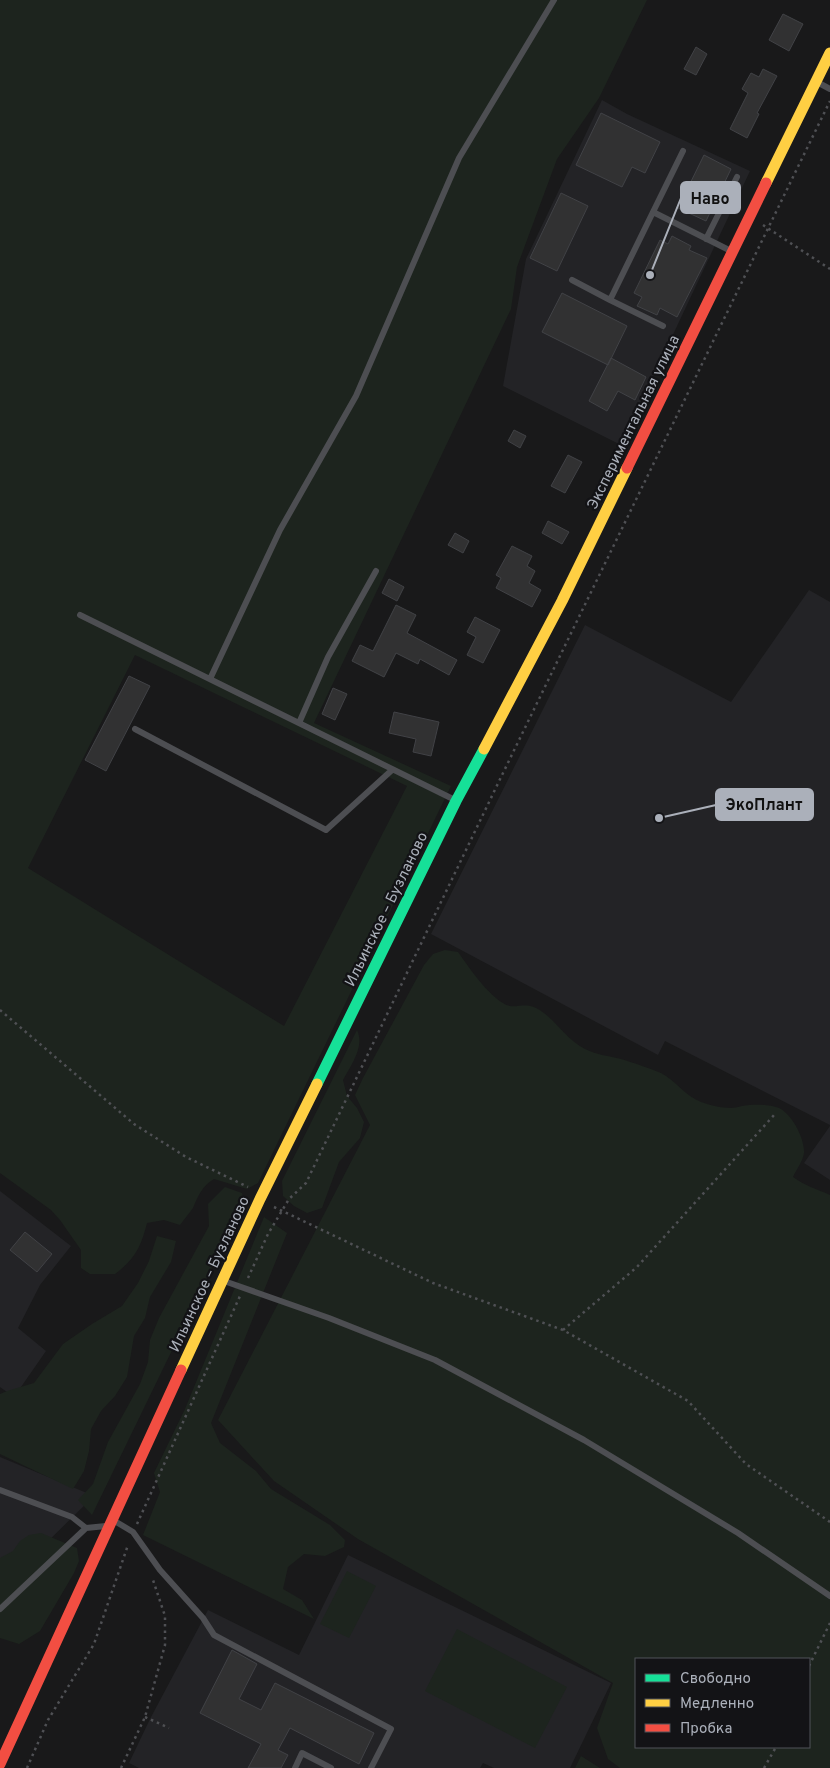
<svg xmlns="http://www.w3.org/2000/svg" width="830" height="1768" font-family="Overpass,sans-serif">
<rect width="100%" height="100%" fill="#19191a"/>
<path fill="#232326" d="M602,100L627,114L750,171L621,445L503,386L526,259Z
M809,590L830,602V1125L665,1041L658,1055L431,934L585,625L731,702Z
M830,1126V1180L804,1163Z
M0,1191L71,1246L40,1285L18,1328L46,1351L14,1397L0,1387Z
M0,1457L94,1496L37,1552L0,1575Z
M348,1555L611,1683L570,1768H494L483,1763L480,1768H139L129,1763L150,1719L208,1610L299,1655Z"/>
<path fill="#1d241e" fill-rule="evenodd" d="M0,0H647L599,98L557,159L517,267L511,309L314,723L451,786L258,1183L247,1189L214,1179C202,1186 198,1196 193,1208C189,1214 184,1219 180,1225L164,1220L147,1223C141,1247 135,1259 115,1274H90L81,1268V1250L60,1220L51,1210L0,1173ZM135,655L407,786L284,1026L28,868Z
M445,950L458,952C468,966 492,1002 510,1006C519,1007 526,1003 536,1008C554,1017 565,1039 585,1049C597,1055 609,1056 621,1059C634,1063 649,1068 661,1073C676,1081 685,1096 701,1102C709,1105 722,1108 730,1108C734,1108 738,1107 742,1106C753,1104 768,1104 779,1108C792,1114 805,1139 804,1153C803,1161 796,1170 793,1177C805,1186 817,1189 830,1195V1768H620L608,1759L597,1728L613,1683L358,1539L274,1481L218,1420L370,1125L355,1095L363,1078L424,965L433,954ZM636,1659H809V1747H636Z
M357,1030C365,1047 351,1065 343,1080L347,1096L357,1108L364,1122L360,1138L339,1162L322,1208L307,1213L294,1206L283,1196L282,1181Z
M225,1187L242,1193L244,1202L92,1515L78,1500L93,1484L108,1442L140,1384L148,1362L150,1340L159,1318L209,1226L208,1204Z
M264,1217L287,1233L211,1423L220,1443L256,1471L271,1489L330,1525L345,1540L344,1547L325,1556L304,1554L288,1567L283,1589L302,1600L314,1619L143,1535L160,1492L154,1473L185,1409Z
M157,1236L176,1241L171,1262L150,1297L145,1318L134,1336L127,1377L115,1396L101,1411L91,1429L89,1451L84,1471L73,1489L0,1454V1394L7,1391L34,1383L63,1344L92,1324L122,1306L138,1283L149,1261Z
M41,1533L77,1548L79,1561L74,1573L40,1631L19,1644L0,1638V1558L13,1551L20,1541L29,1535Z
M347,1571L376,1586L349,1638L320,1624Z
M457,1629L567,1687L535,1748L425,1691Z
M581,1756L600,1768H575Z"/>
<path fill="#313132" stroke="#414246" d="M783,14L803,24L789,51L769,40Z
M696,47L707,54L696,75L684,69Z
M763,69L777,76L757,113L759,114L747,138L730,129L748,93L742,89L751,73L759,77Z
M601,113L660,142L645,173L632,167L622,187L576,165Z
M704,155L731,169L706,221L678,208Z
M561,193L588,206L557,271L530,258Z
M672,236L691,246L689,250L707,258L677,317L660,308L657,315L637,306L642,297L634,293L660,240L668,244Z
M562,293L627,326L608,365L542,332Z
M611,358L646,377L635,400L618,391L607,411L589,401Z
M514,430L526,436L520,448L508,441Z
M568,455L582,462L565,493L551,486Z
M548,521L569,532L562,544L542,533Z
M455,533L469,541L463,553L448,545Z
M512,546L532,556L527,566L535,571L529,583L541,590L532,607L496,588L501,578L496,575Z
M389,579L404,587L397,601L382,593Z
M396,605L416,615L407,633L457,660L449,675L420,659L418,664L396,653L384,677L352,661L360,645L373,651Z
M475,617L500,630L483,663L467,655L476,637L467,632Z
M129,676L150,686L106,771L85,760Z
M333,688L347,694L335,720L322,714Z
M394,712L439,722L431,756L413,752L416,739L389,733Z
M25,1232L52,1254L37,1272L10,1250Z
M232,1650L257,1664L239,1699L261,1710L275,1683L374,1733L359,1764L290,1728L278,1750L288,1755L281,1768H248L261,1744L200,1713Z"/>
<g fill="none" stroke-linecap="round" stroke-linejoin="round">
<path stroke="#4f5054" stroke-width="2.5" stroke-dasharray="2.5 4" stroke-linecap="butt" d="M763,225L830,269
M0,1010L134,1124L186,1157L248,1187
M274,1207L433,1283L563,1330L688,1401L746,1464L830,1522
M248,1278L268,1234L289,1199L306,1183L503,773L830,101
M563,1330L637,1267L775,1114
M137,1524L240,1296
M809,1666L830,1623
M145,1717L169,1728
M27,1768L48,1720L94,1644L128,1545
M121,1768L145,1717L165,1645V1616L153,1580
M764,1768L776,1747"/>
<path stroke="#4d4e52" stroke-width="6" d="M817,82L830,89
M653,212L683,151
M706,239L737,177
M572,280L610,300
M663,326L610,300L653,212L731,251
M80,615L455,800
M210,679L280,530L356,396L459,158L554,0
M299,723L328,657L376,571
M135,729L326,830L392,770
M224,1281L329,1318L435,1360L584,1440L738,1533L830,1596
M0,1490L72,1517L86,1528
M113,1520L133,1532L160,1570L203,1618L214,1635L391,1729L371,1768
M0,1609L86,1528L106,1526
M295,1768L302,1753L331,1768"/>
<path stroke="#16e098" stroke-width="11" d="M317,1084L456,801L484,749"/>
<path stroke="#ffcf43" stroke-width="11" d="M766,183L830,53
M484,749L562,601L627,468
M181,1370L260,1199L317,1084"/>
<path stroke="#f24e42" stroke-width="11" d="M627,468L766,183
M0,1764L181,1370"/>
</g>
<g text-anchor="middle" stroke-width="4.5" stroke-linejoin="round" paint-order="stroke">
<g font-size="15" fill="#abb0ba" stroke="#131316">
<text transform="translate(633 422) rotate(-64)" y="5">Экспериментальная улица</text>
<text transform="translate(386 909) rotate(-64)" y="5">Ильинское – Бузланово</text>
<text transform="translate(209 1274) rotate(-65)" y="5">Ильинское – Бузланово</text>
</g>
</g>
<path fill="none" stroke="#abb0ba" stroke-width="2" d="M650 275L681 198M659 818L716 805"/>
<g fill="#abb0ba" stroke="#131316" stroke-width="2">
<circle cx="650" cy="275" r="5"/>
<circle cx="659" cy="818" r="5"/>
</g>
<g fill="#abb0ba" stroke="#abb0ba" stroke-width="2">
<rect x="681" y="182" width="59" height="31" rx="5"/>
<rect x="716" y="789" width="97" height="31" rx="5"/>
</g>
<g font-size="16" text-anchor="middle" font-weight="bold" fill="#111">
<text x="710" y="204">Наво</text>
<text x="764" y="810">ЭкоПлант</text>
</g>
<rect x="635" y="1658" width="175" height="90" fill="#131316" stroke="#505258"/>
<rect x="645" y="1674" width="25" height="8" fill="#16e098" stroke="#505258"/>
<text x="680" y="1683" font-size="15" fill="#abb0ba">Свободно</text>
<rect x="645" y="1699" width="25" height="8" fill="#ffcf43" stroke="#505258"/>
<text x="680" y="1708" font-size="15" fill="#abb0ba">Медленно</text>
<rect x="645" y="1724" width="25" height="8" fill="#f24e42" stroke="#505258"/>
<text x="680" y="1733" font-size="15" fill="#abb0ba">Пробка</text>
</svg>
